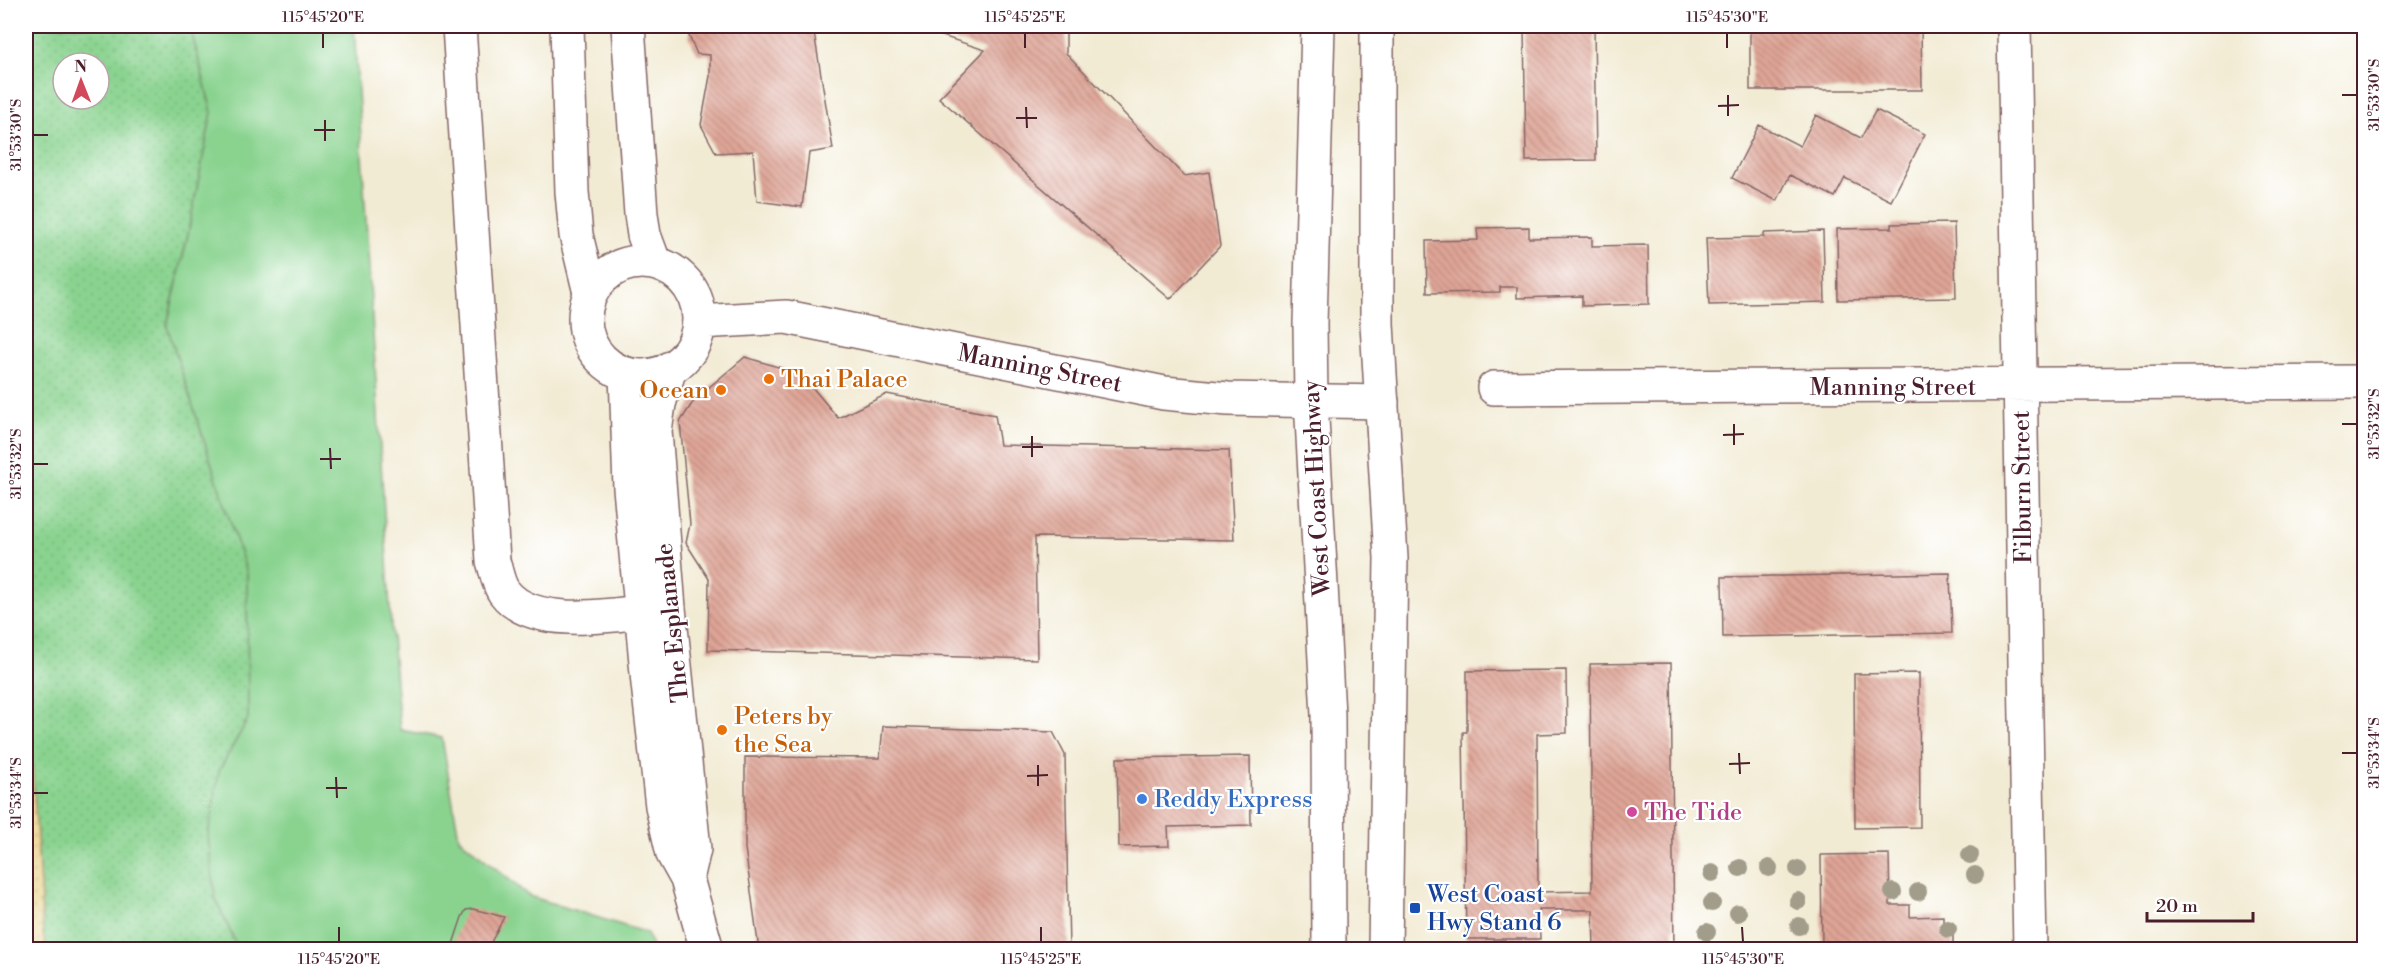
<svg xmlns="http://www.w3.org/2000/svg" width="2390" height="975" font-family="'Libre Bodoni',serif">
<defs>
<pattern id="grass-dots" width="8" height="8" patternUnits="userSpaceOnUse" patternTransform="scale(1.5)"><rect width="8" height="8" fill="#89d38f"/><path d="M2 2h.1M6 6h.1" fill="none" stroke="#78b57c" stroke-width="1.8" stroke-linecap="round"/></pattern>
<pattern id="sand-dots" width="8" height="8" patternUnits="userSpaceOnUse" patternTransform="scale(1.5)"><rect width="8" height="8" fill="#eeda9e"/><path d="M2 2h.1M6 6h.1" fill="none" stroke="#cebb88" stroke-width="1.8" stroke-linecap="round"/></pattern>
<pattern id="building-back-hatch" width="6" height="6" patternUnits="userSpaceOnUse" patternTransform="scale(1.5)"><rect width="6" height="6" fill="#dfa597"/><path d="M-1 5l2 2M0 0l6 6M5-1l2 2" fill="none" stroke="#b7867b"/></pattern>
</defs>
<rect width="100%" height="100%" fill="#fff"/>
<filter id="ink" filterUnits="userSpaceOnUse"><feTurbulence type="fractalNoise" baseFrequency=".0167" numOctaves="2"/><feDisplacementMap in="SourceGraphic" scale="12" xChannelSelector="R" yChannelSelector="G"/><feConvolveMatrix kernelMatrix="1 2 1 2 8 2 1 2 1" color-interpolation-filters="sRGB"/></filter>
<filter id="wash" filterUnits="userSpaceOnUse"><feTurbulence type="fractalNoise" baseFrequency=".008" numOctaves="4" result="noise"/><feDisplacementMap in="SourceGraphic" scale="24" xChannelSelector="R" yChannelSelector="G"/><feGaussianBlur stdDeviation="1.35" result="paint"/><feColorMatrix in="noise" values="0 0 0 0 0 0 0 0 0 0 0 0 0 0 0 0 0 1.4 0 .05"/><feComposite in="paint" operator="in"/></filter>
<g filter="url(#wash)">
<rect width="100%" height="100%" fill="#f2ebd4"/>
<path fill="url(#grass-dots)" stroke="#6a795d" stroke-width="1.5" fill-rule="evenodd" d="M26,26H190L212,112L187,239L167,325L247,573L248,719L219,771L215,897L238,949H46L43,934L26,664ZM63,63H99V99H63Z"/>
<path fill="url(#sand-dots)" stroke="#9c7c64" stroke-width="1.5" d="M26,664L43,934L46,949H26Z"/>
<path fill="#89d38f" stroke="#6a795d" stroke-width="1.5" d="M190,26H354L391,624L400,730L442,738L459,838L529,896L647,933L653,949H238L215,897L208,836L219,771L248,719L247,573L167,326L187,239L212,112Z"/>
<g id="blocks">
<path fill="url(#building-back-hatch)" d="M693,26H813L833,149L809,153L802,207L757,201L753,151L716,153L701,125L710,76V55L697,54L689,36Z
M931,26H1066V53L1184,176L1209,172L1220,246L1170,299L939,98L985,50L933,33Z
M1524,26H1594L1596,160L1526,161Z
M1750,26H1921L1922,90H1750Z
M1876,110L1925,134L1891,201L1845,178L1835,197L1790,175L1777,201L1732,178L1759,125L1800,146L1816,115L1861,138Z
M1954,223L1956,298L1838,300L1837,229L1892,228V224Z
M1529,227V238L1592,237V246L1648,245L1649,304L1582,306V296L1517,298V287H1500V292L1427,293L1426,241L1478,240L1477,228Z
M1823,231L1825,302L1709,305L1706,238L1764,237V233Z
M745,357L801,374L838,418L887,394L995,415L1000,445L1229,450L1234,540L1035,537L1037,659L708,650L709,579L686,543L690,524L680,422L695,399Z
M1950,573L1952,633L1723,637L1722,577Z
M1671,663L1674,950H1594L1593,910H1539L1540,939H1466L1463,732H1467V671L1566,670L1567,733L1537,734L1538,892L1592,891L1590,664Z
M1919,673L1920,827L1855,828L1854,674Z
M883,726L1053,732L1065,755L1069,950H759L745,848V757L880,758Z
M1250,756L1251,825L1168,827L1169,846L1119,847L1117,758Z
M1889,854L1890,905H1910V917L1943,916V935H1953V950H1822L1821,855Z
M473,909L504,917L487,950H451L462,917L466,910Z"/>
</g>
</g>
<g filter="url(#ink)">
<use href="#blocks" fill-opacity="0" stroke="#856666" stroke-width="1.5"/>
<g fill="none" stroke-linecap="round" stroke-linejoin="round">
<defs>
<path id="minor" d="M459,26L493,561C496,570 498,584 504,592C534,633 626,613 669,608
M567,26L572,192L576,235L590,293
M628,26L641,214L644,235L654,262
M2014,26L2030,950
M585 319a57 57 0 1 1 114 0a57 57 0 1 1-114 0Z
M699,322L786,317L1164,393L1228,399L1382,402
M670,368L659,404L655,431L669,608L694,849L687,879
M626,374L630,488L648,684L662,806L673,854L687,879L707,950
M1494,388L2364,382"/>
<path id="highway" d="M1318,26L1310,324L1311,400L1328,715L1329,950
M1377,26V324L1391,558L1385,950"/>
</defs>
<use href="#minor" stroke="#856666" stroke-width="36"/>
<use href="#highway" stroke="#856666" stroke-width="36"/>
<use href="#minor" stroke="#fff" stroke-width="33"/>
<use href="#highway" stroke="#fff" stroke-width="33"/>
</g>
<g fill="#a29d8a">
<circle cx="1970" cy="855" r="9"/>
<circle cx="1740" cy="868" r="9"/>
<circle cx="1769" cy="868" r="9"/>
<circle cx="1798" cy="869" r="9"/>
<circle cx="1712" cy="873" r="9"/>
<circle cx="1975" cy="875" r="9"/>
<circle cx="1893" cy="892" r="9"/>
<circle cx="1918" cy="892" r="9"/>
<circle cx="1798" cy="901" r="9"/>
<circle cx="1712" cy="903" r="9"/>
<circle cx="1738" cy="913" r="9"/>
<circle cx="1799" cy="926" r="9"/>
<circle cx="1948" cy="929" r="9"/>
<circle cx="1707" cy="932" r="9"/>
</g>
</g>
<path fill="none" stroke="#4a1f2b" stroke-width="2" d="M323,33V48M1025,33V48M1727,33V48M1728,95V116M2342,95H2357M1718,106L1739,105M1026,107L1027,128M1016,118H1037M325,120V141M314,130H335M33,135H48M1734,424V445M2342,424H2357M1723,435L1744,434M1032,436V457M1022,447H1043M330,448L331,469M320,459H341M33,464H48M1739,753L1740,774M2342,753H2357M1729,764L1750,763M1038,765V786M1027,776L1048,775M336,777L337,798M326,788H347M33,793H48M339,927V942M1041,927V942M1742,927L1743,942"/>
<g fill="#e8710a" stroke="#fff" stroke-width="2">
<circle cx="769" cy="379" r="6"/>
<circle cx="721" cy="390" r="6"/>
<circle cx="722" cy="730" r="6"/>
</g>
<circle fill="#3f7fe0" stroke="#fff" stroke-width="2" cx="1142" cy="799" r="6"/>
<circle fill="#d1479c" stroke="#fff" stroke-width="2" cx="1632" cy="812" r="6"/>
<rect fill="#1a4fb4" stroke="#fff" stroke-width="2" x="1409" y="902" width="12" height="12" rx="3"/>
<g text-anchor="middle" stroke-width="4.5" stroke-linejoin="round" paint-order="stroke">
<g font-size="24" fill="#4a1f2b" stroke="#fff">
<text transform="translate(1040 368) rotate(11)" y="8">Manning Street</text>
<text x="1893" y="395">Manning Street</text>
<text transform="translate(2022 487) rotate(-91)" y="8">Filburn Street</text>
<text transform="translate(1316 488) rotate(-93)" y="8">West Coast Highway</text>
<text transform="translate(672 623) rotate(-96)" y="8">The Esplanade</text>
</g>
<g font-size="24" fill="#c56008" stroke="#fff" text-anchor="start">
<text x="781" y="387">Thai Palace</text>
<text x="709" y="398" text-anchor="end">Ocean</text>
<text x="734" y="724">Peters by<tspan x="734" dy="28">the Sea</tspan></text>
</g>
<g font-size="24" fill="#366cbe" stroke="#fff" text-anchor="start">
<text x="1154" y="807">Reddy Express</text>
</g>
<g font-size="24" fill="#b23c85" stroke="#fff" text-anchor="start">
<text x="1644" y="820">The Tide</text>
</g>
<g font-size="24" fill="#164399" stroke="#fff" text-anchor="start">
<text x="1427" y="902">West Coast<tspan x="1427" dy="28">Hwy Stand 6</tspan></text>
</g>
</g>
<rect width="2390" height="975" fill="none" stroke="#fff" stroke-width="66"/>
<g transform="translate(81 81) rotate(359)"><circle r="28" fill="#ffffff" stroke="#b7a5aa" stroke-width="1.5"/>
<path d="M0-4.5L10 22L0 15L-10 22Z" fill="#d1495b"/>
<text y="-9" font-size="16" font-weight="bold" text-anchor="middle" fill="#4a1f2b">N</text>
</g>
<path d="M2147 912v9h106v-9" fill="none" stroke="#4a1f2b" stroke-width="3"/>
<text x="2156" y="912" font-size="18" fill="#4a1f2b" stroke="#ffffff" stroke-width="4.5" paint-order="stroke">20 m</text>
<rect x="33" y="33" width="2324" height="909" fill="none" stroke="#4a1f2b" stroke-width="2"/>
<g font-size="15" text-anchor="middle" fill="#4a1f2b">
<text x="323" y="22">115°45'20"E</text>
<text x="1025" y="22">115°45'25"E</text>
<text x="1727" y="22">115°45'30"E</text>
<text transform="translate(2374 95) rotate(-90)" y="5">31°53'30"S</text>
<text transform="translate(16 135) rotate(-90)" y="5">31°53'30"S</text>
<text transform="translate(2374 424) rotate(-90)" y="5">31°53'32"S</text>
<text transform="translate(16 464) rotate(-90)" y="5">31°53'32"S</text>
<text transform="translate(2374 753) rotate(-90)" y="5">31°53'34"S</text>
<text transform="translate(16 793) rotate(-90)" y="5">31°53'34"S</text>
<text x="339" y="964">115°45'20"E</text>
<text x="1041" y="964">115°45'25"E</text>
<text x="1743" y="964">115°45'30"E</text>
</g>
</svg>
